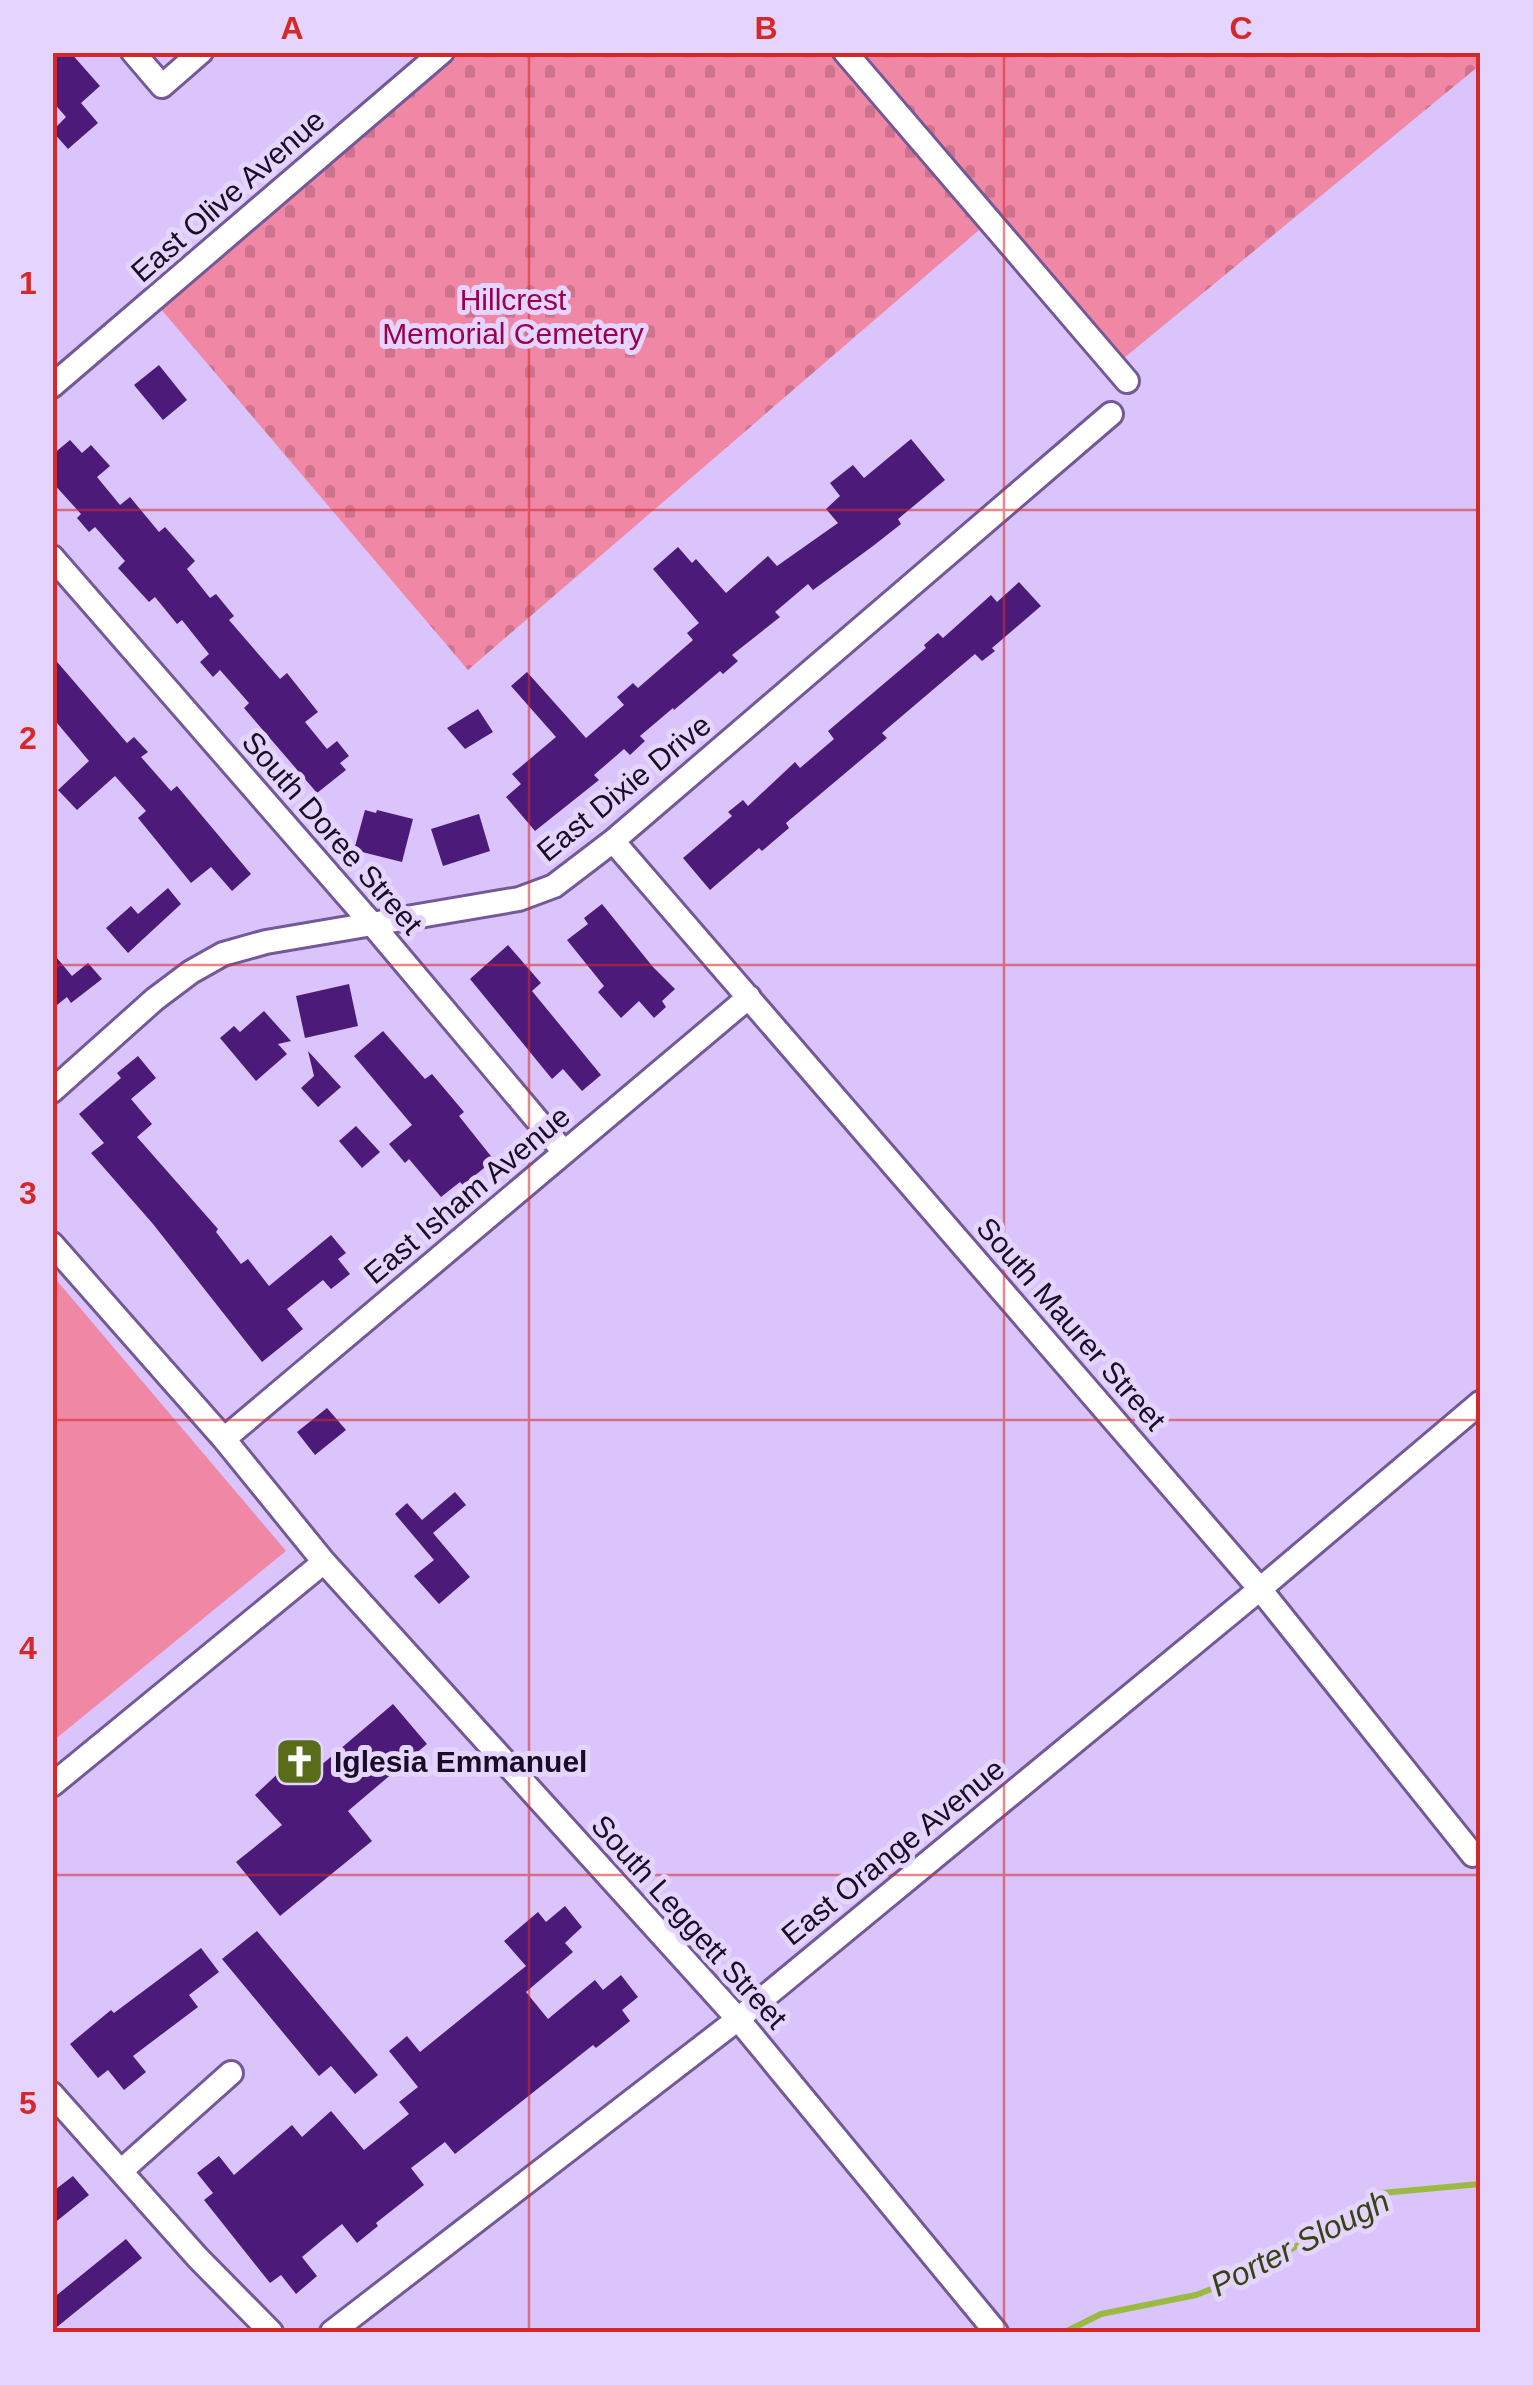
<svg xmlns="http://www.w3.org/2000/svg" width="1533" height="2385" font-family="Helvetica,sans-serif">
<defs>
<pattern id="cemetery-stones" width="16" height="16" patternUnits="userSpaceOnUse" patternTransform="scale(2.5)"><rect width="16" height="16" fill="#f087a5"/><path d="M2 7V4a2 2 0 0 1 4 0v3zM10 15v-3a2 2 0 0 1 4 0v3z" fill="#cd738e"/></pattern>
</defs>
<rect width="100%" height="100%" fill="#dac4fb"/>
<path fill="#f087a5" d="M53,1276L286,1551L53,1741H52Z"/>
<path fill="url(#cemetery-stones)" d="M457,53H1480V65L1118,363L979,230L468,670L160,308Z"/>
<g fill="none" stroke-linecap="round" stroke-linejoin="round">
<path stroke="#9bba41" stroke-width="6" d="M1065,2332L1101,2314L1196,2295L1253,2273L1382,2193L1480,2184"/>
</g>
<path fill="#4c1b7a" d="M52,52H70L100,86L81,103L98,123L68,149L52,131L66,117L52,101Z
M159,365L187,400L163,420L134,385Z
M911,439L945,480L898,519L901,524L873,546L813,590L808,584L775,612L780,617L732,655L738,661L723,674L720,671L674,710L673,708L640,736L645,741L630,755L624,749L594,775L599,780L535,831L506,797L521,784L512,774L556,737L511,686L527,672L586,738L624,705L617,697L633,683L638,688L693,640L687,633L699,623L653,569L678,547L692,563L696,559L726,593L768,556L777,566L838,523L826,509L840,496L830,483L853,465L864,478Z
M70,440L82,453L91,445L110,466L97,477L120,505L130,497L159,532L165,527L195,561L187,569L210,598L216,594L234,616L229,620L280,679L287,673L318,712L305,722L327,749L337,741L349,756L340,763L346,770L317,793L244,708L249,703L220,670L213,677L200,662L209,654L182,620L177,624L155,597L149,602L118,568L125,561L95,527L89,532L77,518L81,514L52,482V455Z
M1019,582L1041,606L992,648L995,651L982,661L975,654L882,733L887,738L786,823L789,828L762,851L759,848L710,890L683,858L732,816L728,812L743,800L748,806L795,762L800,768L834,739L828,731L926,648L924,645L938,633L943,638L991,595L997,602Z
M52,656L127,743L134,737L148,752L141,757L171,791L177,786L251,874L232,891L211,867L191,883L138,818L146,811L115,776L77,810L58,790L89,761L52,717Z
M478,709L493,732L465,749L447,728Z
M365,810L376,813L377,810L413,819L402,862L354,850Z
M479,814L490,851L443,866L431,829Z
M168,888L181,904L128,953L106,928L131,906L138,914Z
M602,904L653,967L675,989L662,1001L666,1007L654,1018L639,1001L621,1018L598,992L604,986L567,940L588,924L584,918Z
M508,945L541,983L532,991L601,1075L582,1091L563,1069L552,1079L470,979Z
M52,952L72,976L88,963L102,979L71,1003L67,997L52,1009Z
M349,984L358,1026L305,1038L296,996Z
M264,1011L291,1041L278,1044L287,1054L256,1081L220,1038L234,1026L240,1032Z
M383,1031L425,1079L432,1074L464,1112L459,1116L494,1160L463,1185L460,1182L441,1197L409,1159L405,1163L389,1144L412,1125L354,1056Z
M308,1051L341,1087L318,1107L301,1088L314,1076Z
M138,1056L156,1078L131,1099L152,1124L137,1137L218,1229L216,1232L241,1264L248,1259L269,1286L331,1235L346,1253L338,1259L350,1274L331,1289L323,1280L287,1309L303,1329L262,1362L153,1224L91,1153L104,1143L79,1114L121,1078L117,1073Z
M356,1126L380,1152L362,1168L339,1141Z
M327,1408L346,1430L315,1455L297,1432Z
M455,1492L466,1505L433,1533L470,1577L439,1604L414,1576L434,1560L395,1514L407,1503L422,1520Z
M393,1704L427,1744L348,1811L372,1841L280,1916L236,1862L282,1825L255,1795L285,1767L299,1784Z
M565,1906L582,1927L565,1943L573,1952L526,1992L548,2019L595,1980L603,1990L621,1975L638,1997L622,2010L630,2021L596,2048L593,2045L455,2154L445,2142L411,2168L424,2185L376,2223L378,2226L357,2243L342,2224L321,2241L302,2257L317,2276L296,2294L281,2275L270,2283L204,2200L213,2193L197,2173L219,2156L234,2175L292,2125L302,2137L331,2111L364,2150L409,2114L399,2102L418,2087L389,2051L407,2036L420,2052L526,1966L504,1941L538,1912L546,1922Z
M257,1931L378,2075L355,2094L331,2066L319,2076L222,1959Z
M201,1948L219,1972L189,1995L198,2007L133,2056L146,2072L124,2090L108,2070L98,2078L70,2044L111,2010L114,2013Z
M73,2176L89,2195L52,2225V2192Z
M126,2239L142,2258L52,2331V2299Z"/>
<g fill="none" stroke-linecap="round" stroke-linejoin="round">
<defs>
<path id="minor" d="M133,52L162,86L201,52
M845,52L1127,381
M52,386L442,52
M52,557L372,924L564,1152
M613,841L1260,1589L1473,1855
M52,1091L155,999L191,972L223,954L266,942L519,899L554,886L613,841L1111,414
M52,1244L224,1439L324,1562L738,2019L996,2332
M224,1439L749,997
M52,1785L324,1562
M52,2094L198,2258L271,2332
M121,2171L231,2073
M332,2332L738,2019L1260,1589L1480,1403"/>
</defs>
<use href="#minor" stroke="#735997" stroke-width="28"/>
<use href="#minor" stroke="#fff" stroke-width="22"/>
</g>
<path fill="none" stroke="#d62828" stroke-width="2.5" stroke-opacity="0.55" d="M529,52V2332M1004,52V2332M52,510H1480M52,965H1480M52,1420H1480M52,1875H1480"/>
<defs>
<symbol id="church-square" viewBox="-11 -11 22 22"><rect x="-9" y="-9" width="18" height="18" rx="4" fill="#586c1a" stroke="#e4d4fe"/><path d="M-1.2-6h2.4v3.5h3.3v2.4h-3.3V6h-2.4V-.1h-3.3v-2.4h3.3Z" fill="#fff"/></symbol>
</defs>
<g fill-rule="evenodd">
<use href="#church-square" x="272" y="1734" width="55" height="55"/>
</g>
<g text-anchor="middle" stroke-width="10" stroke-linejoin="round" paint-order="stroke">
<g font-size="30" fill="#180d25" stroke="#e4d4fe">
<text transform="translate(228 196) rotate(-41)" y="10">East Olive Avenue</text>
<text transform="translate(624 788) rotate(-39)" y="10">East Dixie Drive</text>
<text transform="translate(332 833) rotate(49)" y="10">South Doree Street</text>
<text transform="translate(467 1195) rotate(-40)" y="10">East Isham Avenue</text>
<text transform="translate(1071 1324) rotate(49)" y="10">South Maurer Street</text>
<text transform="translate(893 1852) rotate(-39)" y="10">East Orange Avenue</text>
<text transform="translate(689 1922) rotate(48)" y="10">South Leggett Street</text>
</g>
<g font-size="30" fill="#9c004b" stroke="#e4d4fe">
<text x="513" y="310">Hillcrest<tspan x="513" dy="34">Memorial Cemetery</tspan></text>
</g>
<g font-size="30" font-weight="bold" fill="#180d25" stroke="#e4d4fe" text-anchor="start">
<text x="334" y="1772">Iglesia Emmanuel</text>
</g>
<g font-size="32" font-style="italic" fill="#374313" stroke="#e4d4fe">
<text transform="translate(1300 2243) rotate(-27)" y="11">Porter Slough</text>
</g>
</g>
<rect width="1533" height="2385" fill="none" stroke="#e4d4fe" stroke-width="110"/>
<rect x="55" y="55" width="1423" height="2275" fill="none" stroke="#d62828" stroke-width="4"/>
<g font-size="32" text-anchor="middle" font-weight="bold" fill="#d62828">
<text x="292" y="39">A</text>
<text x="766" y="39">B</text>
<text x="1241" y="39">C</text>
<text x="28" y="294">1</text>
<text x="28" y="749">2</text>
<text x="28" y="1204">3</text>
<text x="28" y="1659">4</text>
<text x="28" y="2114">5</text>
</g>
</svg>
